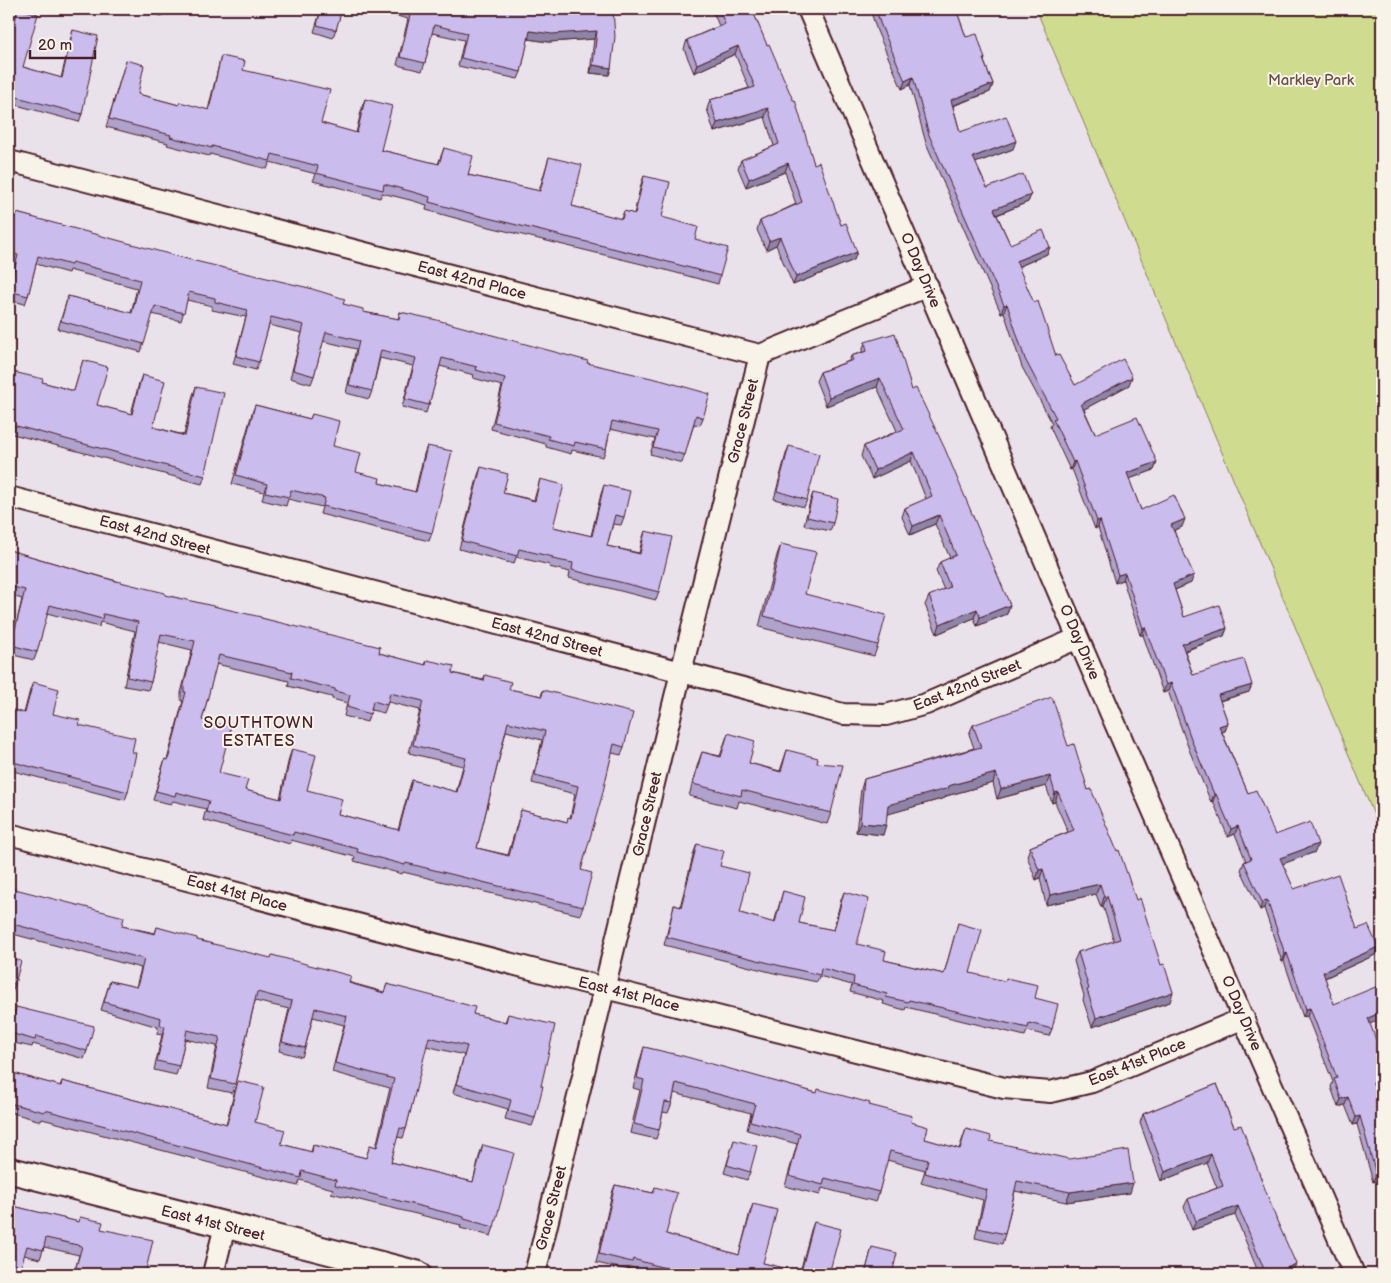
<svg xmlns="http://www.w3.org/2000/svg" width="1391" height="1283" font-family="'Balsamiq Sans',sans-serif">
<rect width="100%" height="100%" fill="#eae2ea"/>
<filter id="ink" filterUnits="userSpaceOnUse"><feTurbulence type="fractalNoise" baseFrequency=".02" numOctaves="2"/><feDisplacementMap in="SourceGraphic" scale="10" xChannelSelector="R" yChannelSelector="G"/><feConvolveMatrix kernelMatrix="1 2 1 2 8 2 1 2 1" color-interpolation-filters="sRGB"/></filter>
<g filter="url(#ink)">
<path fill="#cfdb8e" stroke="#8c7d5c" d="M1036,9H1382V834Z"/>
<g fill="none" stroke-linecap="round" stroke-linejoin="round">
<defs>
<path id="minor" d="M808,9L1078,638L1354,1274
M9,161L760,355L928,286
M9,497L843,714L886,715L926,704L1078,638
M9,834L605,988L1004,1088L1050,1092L1092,1082L1244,1018
M213,1274L225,1226
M535,1274L681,672L760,355"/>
<path id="tertiary" d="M9,1170L418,1274"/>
</defs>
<use href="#minor" stroke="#4a1f2b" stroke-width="24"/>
<use href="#tertiary" stroke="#4a1f2b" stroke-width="29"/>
<use href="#minor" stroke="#f7f3e8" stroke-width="20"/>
<use href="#tertiary" stroke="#f7f3e8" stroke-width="25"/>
</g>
<path fill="#afa2cd" stroke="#4a1f2b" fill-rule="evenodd" d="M18,9L23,67L61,78L71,37L73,30L82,114L79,122L9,103V19L14,20Z
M138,9H164L162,16Z
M321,9H342L333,38L314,32Z
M383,9H613L611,68L609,75L590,73L594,39L549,42L528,39L521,72L518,79L458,66L464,40L432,33L425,63L422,71L397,65L408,19L382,12Z
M712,9H752L814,164L841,225L854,260L793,285L776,245L766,250L757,230L760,221L796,204L785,172L746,187L738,168L741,160L774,146L765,117L714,132L707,109L710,100L749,88L735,54L694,73L684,49L687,40L719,26Z
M870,9H956L966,37L985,59L984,61L993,84L990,92L953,106L960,132L1013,149L975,163L987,188L1031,195L1028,202L997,215L1010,244L1050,247L1047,254L1018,267L1056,356L1075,385H1129L1084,409L1095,434L1157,462L1154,470L1129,479L1141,510L1182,527L1174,530L1191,583L1175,590L1184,617L1227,628L1224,636L1185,651L1193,675L1249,692L1220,701L1228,723L1225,731L1222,732L1248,793L1275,835L1315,852L1282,864L1294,889L1357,929L1378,947L1375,955L1325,978L1334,1004L1370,1024L1382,1086L1375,1089L1382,1108V1189L1379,1180L1373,1182L1357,1124L1353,1125L1345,1105L1338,1107L1331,1087L1333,1082L1307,1016L1303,1017L1284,961L1282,962L1264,908L1260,910L1241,870L1244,862L1246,861L1235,834L1228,837L1213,801L1211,802L1190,752L1168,691L1163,693L1143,635H1140L1123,580L1115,583L1098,527L1095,529L1072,469L1070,470L1050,427L1052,423L1022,367L1004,312L1001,313L926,143L910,85L902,89L877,31Z
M221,56L321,123L356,133L362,107L365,99L381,150L438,164L444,148L468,175L539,191L549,157L572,206L621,219L624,211L634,214L641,184L644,176L662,217L695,239L720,276L718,284L654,267L481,225L426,210L427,205L410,200L382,193L380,198L313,181L316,174L270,162L267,169L210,154L209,156L167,145L168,143L106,127L126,60L138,94L179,105L208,110L219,64Z
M9,211L343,304L363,312L398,319L400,312L587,363L703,418L700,425L694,424L682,463L650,454L655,439L610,429L606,449L603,457L572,450L571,454L546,447V444L491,429L502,386L473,378L474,375L440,366L426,413L402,407L413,366L380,358L372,391L369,399L346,393L356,349L323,341L314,376L311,384L290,378L302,333L269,325L256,370L233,364L246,317L212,310V306L187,300L181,321L152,314L141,352L58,329L68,296L131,313L137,288L69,270L68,273L36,264L28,296L25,304L9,300V286L15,263L9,262Z
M865,342L912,390L1007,614L977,626L974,618L937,634L925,605L929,596L944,590L936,571L940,562L950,558L935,524L910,535L902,517L905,508L926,499L911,461L872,479L861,456L864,446L897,431L877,387L826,406L816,381L820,372L849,361L851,356L862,352Z
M83,360L97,405L131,414L139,383L142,375L153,427L184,435L193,395L196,387L205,476L202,484L9,433V371L42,382L74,391Z
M255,405L310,419L312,414L333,446L356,472L379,483L415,492L424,454L427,446L432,533L429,541L320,514L322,507L288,499L286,506L262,500L264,492L232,484L252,413Z
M789,446L807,500L804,507L774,499L786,454Z
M481,467L503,493L534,500L540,479L553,527L591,536L601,494L604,485L624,517L621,525L613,524L607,546L639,553L642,540L645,531L659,592L656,600L569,578L570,572L549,567L550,565L516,557L514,564L459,549L478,475Z
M813,493L833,523L830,531L804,525L810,501Z
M781,544L805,594L878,645L874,656L759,627L777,555Z
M9,550L165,595L261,618L379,653L425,665L427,660L452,673L483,680L485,675L509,689L541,696L543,690L624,747L621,755L612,753L581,870L583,907L580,915L403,872L402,874L354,861L355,857L291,840L290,844L241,831L203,820L206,809L173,801L171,804L153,800L162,768L165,759L167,760L183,701H181V693L192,650L159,642L151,682L148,690L124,686L135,631L100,622L99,627L47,613L37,652L34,660L9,654L22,599L9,595ZM216,664L289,681L288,686L332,697V699L347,703L344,716L367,722L371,710L384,713L388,702L420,710L409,753L463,766L456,792L412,780L409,789L398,830L338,814L307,790L292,749L289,758L280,799L245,790L219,773L202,720ZM506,731L542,740L532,783L575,794L570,818L567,822L521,810L508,855L477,848Z
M33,682L53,714L79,725L132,752L128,792L125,800L9,770V709L24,713L30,690Z
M973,725L1068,746L1088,790L1170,1002L1092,1027L1083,1000L1084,996L1074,961L1078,952L1114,941L1103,906L1101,907L1096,894L1046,905L1040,878L1036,880L1027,856L1030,847L1068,832L1055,802L1052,803L1046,786L997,799L993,783L946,796L945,798L887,814L883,835L856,832L861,789L864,779L974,748L969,734Z
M728,733L749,763L780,771L787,750L817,763L831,813L827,824L739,801L737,808L689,796L698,763L702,752L720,756Z
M697,844L720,866L740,913L774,923L783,891L799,923L833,930L841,900L844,892L857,944L884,960L944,974L958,923L970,973L1035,998L1052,1029L1049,1036L1027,1031L1025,1036L906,1007L905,1010L883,1004L884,1001L850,992L852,985L819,976L817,982L774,973L664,945L674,905L680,907L694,852Z
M11,888L122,926L155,933L157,927L197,940L384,992L387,984L473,1014L505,1022L508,1014L541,1086L535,1118L532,1126L505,1119L508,1109L453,1093L464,1055L426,1046L406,1129L403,1138L397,1137L391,1162L473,1182L480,1153L483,1145L494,1227L491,1236L460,1228L461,1225L331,1193L333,1189L300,1180L298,1186L42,1119L41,1121L9,1112V1072L60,1086L62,1081L226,1124L235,1090L238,1081L255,1122L281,1144L311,1152L313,1145L366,1158L370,1145L376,1147L390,1088L332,1072L344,1025L313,1017L305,1048L302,1057L279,1051L289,1009L255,1001L235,1084L232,1093L208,1088L217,1046L185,1039L179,1066L176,1075L154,1070L162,1035L157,1034L158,1027L101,1010L110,981L136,987L141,968L9,933V894Z
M9,958L15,984L12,992L9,991Z
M16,1007L87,1051L84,1059L33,1044L32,1047L9,1042V1033Z
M644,1047L817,1093L869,1105L911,1122L925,1139L959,1149L966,1129L990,1141L1130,1193L1066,1202L1015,1191L1005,1234L1002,1244L975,1238L983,1200L921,1183L925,1170L887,1160L879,1192L876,1202L822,1188L820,1195L785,1186L797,1144L747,1130L751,1113L674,1093L672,1103L668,1113L663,1112L659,1130L656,1139L630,1133L640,1090L633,1088L641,1057Z
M1217,1084L1292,1273L1290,1274H1259L1235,1215L1192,1230L1184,1207L1188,1199L1217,1188L1207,1163L1161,1181L1140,1123L1143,1114Z
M734,1140L750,1172L747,1180L724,1173Z
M615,1185L653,1193L655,1187L666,1234L739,1255L750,1212L753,1204L763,1263L800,1272L811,1230L814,1222L829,1274H654L630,1267L629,1270L596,1263L612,1193Z
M9,1205L78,1222L80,1217L101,1229L145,1274H74L79,1255L44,1247L40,1259L24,1255Z
M872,1247L892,1274H865Z"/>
<path fill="#8e84a7" stroke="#4a1f2b" d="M530,31H597L594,39L549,42L527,39Z
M738,46L735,54L694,73L697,64Z
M593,65L611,68L609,75L590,73Z
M913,77L910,85L902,89L905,81Z
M993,84L990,92L948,107L951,100Z
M768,108L765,117L714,132L717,123Z
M1016,141L1013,149L970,165L973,157Z
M788,163L785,172L746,187L749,179Z
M1031,195L1028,202L991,217L994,209Z
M780,237L776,245L766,250L769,241Z
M1050,247L1047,254L1013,269L1016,261Z
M857,252L854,260L793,285L796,277Z
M1007,304L1004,312L1001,313L1004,305Z
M1132,377L1129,385L1079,412L1081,404Z
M880,378L877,387L826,406L829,397Z
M914,452L911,461L872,479L875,470Z
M1075,461L1072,469L1070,470L1073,462Z
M1157,462L1154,470L1124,481L1127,473Z
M939,515L935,524L910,535L913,526Z
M1185,519L1182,527L1168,533L1171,525Z
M1100,520L1098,527L1095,529L1097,521Z
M1125,573L1123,580L1115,583L1118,575Z
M1194,575L1191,583L1170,592L1173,584Z
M1010,605L1007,614L977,626L980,617Z
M977,609L974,618L937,634L940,624Z
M1145,627L1143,635H1140L1143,628Z
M1227,628L1224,636L1180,652L1182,644Z
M1171,683L1168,691L1163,693L1166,685Z
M1252,685L1249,692L1215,702L1218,695Z
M1228,723L1225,731L1216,734L1219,726Z
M996,773L993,783L946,796L945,798L885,815L888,805L948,786Z
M1050,776L1046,786L997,799L1001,789Z
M1058,792L1055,802L1052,803L1055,793Z
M1214,794H1216L1213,801L1211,802Z
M860,823L886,825L883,835L856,832Z
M1238,826L1235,834L1228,837L1231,829Z
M1318,844L1315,852L1277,866L1280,858Z
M1043,869L1040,878L1036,880L1039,870Z
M1100,884L1096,894L1046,905L1050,895Z
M1107,896L1103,906L1101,907L1104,897Z
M1267,900L1264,908L1260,910L1262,902Z
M1378,947L1375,955L1320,980L1323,972Z
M1287,953L1284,961L1282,962L1285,954Z
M1173,992L1170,1002L1092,1027L1096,1018Z
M1310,1008L1307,1016L1303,1017L1306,1009Z
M1382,1012V1019L1365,1026L1368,1018Z
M1382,1079V1086L1370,1091L1373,1083Z
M1348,1097L1345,1105L1338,1107L1341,1099Z
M1360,1116L1357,1124L1353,1125L1356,1117Z
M1211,1154L1207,1163L1161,1181L1165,1172Z
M1382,1172L1379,1180L1373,1182L1376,1174Z
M1133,1183L1130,1193L1066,1202L1070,1192Z
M1238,1206L1235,1215L1192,1230L1196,1221Z
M1296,1264L1292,1273L1290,1274H1272Z"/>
<path fill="#cbbcee" stroke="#4a1f2b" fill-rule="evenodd" d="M18,9L38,14L23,67L62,78L73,30L98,36L82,114L9,95V19L15,20Z
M321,9H342L336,30L317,25Z
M401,9H613L615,37L611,68L593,65L597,31L552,34L530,31L521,72L461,58L467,33L434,25L425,63L400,57L411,11Z
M719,9H752L767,45L769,44L793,100H795L814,164L819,162L841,225L846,223L857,252L796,277L780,237L769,241L760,221L802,202L788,163L749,179L741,160L779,144L768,108L717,123L710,100L755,87L738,46L697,64L687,40L725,24Z
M876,9H956L966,37L977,34L985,59H983L993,84L951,100L960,132L1006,116L1016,141L973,157L987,188L1023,174L1031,195L994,209L1010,244L1043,230L1050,247L1016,261L1034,303L1038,301L1056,356L1059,355L1075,385L1123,359L1132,377L1081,404L1095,434L1137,417L1157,462L1127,473L1141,510L1174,495L1185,519L1171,525L1194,575L1173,584L1184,617L1219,605L1227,628L1182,644L1193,675L1244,659L1252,685L1218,695L1228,723L1219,726L1248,793L1256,790L1275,835L1310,822L1318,844L1280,858L1294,889L1338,874L1357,929L1368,925L1378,947L1323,972L1334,1004L1378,986L1382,998V1012L1368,1018L1380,1051L1382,1050V1079L1373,1083L1382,1107V1172L1376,1174L1360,1116L1356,1117L1348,1097L1341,1099L1334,1079L1337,1078L1310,1008L1306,1009L1287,953L1285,954L1267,900L1262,902L1244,862L1251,859L1238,826L1231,829L1216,794H1214L1193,744L1171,683L1166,685L1145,627L1143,628L1125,573L1118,575L1100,520L1097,521L1075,461L1073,462L1053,419L1056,418L1025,359L1007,304L1004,305L929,135L913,77L905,81L880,23Z
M221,56L245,61L243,70L330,90L321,123L357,133L365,99L392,106L381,150L439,164L444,148L473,156L468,175L540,191L549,157L582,165L572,206L622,219L624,211L635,214L644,176L670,182L662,217L698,227L695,239L728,248L720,276L657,259L484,217L429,202L430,197L413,192L384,184L383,190L316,173L318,166L272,154L270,161L212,146V148L170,137L171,135L109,119L126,60L144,65L138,94L179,105L180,102L209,110Z
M9,211L195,261L309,288L345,299L343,304L363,309V312L399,319L400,312L437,320L588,361L587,363L660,380L710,394L703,418L696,415L685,455L653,447L658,431L612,421L606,449L575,442L574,446L548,439L549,436L494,422L505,378L476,370L477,367L442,358L429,405L405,399L416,358L381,350L372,391L349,385L359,341L326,332L314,376L293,370L304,325L271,317L259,362L236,356L248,310L215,302V298L189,292L184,313L155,306L144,344L61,321L68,296L132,313L140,280L72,262L71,265L38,256L28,296L9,291L18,255L9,253Z
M895,333L912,390L916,388L945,449L1010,605L980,617L977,609L940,624L929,596L950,587L940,562L956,555L939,515L913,526L905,508L932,496L914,452L875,470L864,446L904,429L880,378L829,397L820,372L853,360L851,356L867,351L865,342Z
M83,360L108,367L97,405L132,414L142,375L165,381L153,427L185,436L196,387L224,393L205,476L9,424V371L43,379L42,382L74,391Z
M255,405L310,419L312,414L339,421L333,446L361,453L356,472L380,478L379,483L416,492L427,446L452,451L432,533L323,506L325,498L291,490L289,497L265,492L267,484L236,475Z
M789,446L819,454L807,500L777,491Z
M481,467L508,474L503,493L535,501L540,479L564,485L553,527L592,536L604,485L630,491L624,517L615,515L607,546L640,554L645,531L672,537L659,592L572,570L573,563L552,559L553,557L519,549L517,556L462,541Z
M813,493L838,499L833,523L807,517Z
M781,544L816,552L805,594L886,615L878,645L764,616Z
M9,550L112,580L165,593V595L261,617V618L380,647L379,653L426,665L427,660L454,666L452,673L484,681L485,675L511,682L509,689L542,696L543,690L633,713L624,747L614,744L602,796L581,870L592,873L583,907L406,863L405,865L357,852L358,849L294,832L293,835L245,823L206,812L209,801L176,792L175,796L156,791L165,759L168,760L186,692H184V685L195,641L161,634L151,682L127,677L138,622L103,614L102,619L50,605L37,652L11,645L25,590L9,586ZM219,655L292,672L291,678L335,689V691L350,695L347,707L370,714L373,701L387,705L390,693L423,701L413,745L466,758L457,792L412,780L399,830L338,814L342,799L307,790L316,755L292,749L281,799L245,790L248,780L219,773L231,727L202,720ZM508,722L545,731L535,775L578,786L571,818L568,817L567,822L521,810L509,856L477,848Z
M33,682L59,689L53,714L80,720L79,725L135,738L132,752L136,753L128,792L9,761V709L25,713Z
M1052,697L1068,746L1074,744L1088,790L1091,789L1117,851L1119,850L1136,900L1140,898L1161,965L1164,964L1173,992L1096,1018L1087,990L1089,989L1078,952L1120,939L1107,896L1104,897L1100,884L1050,895L1043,869L1039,870L1030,847L1074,830L1058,792L1055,793L1050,776L1001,789L996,773L948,786L949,788L888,805L886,825L860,823L864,779L981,747L973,725Z
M728,733L755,741L749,763L781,772L787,750L818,758L817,763L843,765L831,813L742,790L741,796L693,784L702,752L721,757Z
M697,844L724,851L720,866L749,873L740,913L775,923L783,891L805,897L799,923L834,930L844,892L869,899L857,944L886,951L884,960L944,974L958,923L982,930L970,973L1005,981L1006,978L1038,985L1035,998L1058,1004L1052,1029L1029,1023L1028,1028L909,1000L908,1002L886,997L887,994L853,985L854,977L821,968L820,975L777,965L667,937L674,905L681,907Z
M11,888L124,917L122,926L155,934L157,927L197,938V940L271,958L272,955L351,976L349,983L384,993L387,984L475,1007L473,1014L506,1022L508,1014L555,1025L541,1086H543L535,1118L508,1111L511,1100L456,1084L467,1046L429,1037L406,1129L400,1128L391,1162L473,1182L483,1145L514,1153L494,1227L464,1219V1217L335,1185L336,1180L302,1171L301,1178L45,1110L44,1112L9,1103V1072L61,1086L62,1081L227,1124L238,1081L264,1087L255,1122L285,1130L281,1144L312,1152L313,1145L366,1158L370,1145L377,1147L394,1079L335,1063L347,1016L315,1008L305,1048L282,1042L292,1001L257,992L235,1084L211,1079L220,1037L187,1030L179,1066L157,1061L165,1026L160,1025L161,1018L104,1002L110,981L137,987L144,959L9,923V898Z
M9,958L21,961L15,984L9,983Z
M16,1007L94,1026L87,1051L36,1036L35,1040L10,1033Z
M644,1047L683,1056L817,1093L818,1089L870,1103L869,1105L912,1116L911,1122L928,1127L925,1139L960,1149L966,1129L991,1136L990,1141L1069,1159L1128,1150L1133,1183L1070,1192L1017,1181L1005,1234L978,1228L987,1190L925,1173L928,1160L890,1151L879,1192L825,1178L823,1185L789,1176L800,1134L750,1121L755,1104L676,1083L672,1103L665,1102L659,1130L634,1124L644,1080L637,1078Z
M1217,1084L1234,1127L1241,1125L1277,1221L1296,1264L1272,1274H1266L1238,1206L1196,1221L1188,1199L1223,1186L1211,1154L1165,1172L1143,1114Z
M734,1140L757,1146L750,1172L727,1165Z
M615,1185L653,1193L655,1187L677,1193L666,1234L739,1255L753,1204L777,1210L763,1263L801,1272L814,1222L841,1229L829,1274H686L633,1259L632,1262L599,1254Z
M9,1205L79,1222L80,1217L103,1222L101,1229L153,1240L145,1274H74L82,1246L46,1238L43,1250L27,1246L19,1274H9Z
M872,1247L897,1253L892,1274H865Z
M1247,1269L1250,1274H1236Z
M273,1271L287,1274H272Z"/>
</g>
<g text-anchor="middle" stroke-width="4" stroke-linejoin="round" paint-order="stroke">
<g font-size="15" fill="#6b4e44" stroke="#f7f3e8">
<text x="1311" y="85">Markley Park</text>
</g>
<g font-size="15" fill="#4a1f2b" stroke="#f7f3e8">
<text transform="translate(921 270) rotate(67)" y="5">O Day Drive</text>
<text transform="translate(472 280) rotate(15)" y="5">East 42nd Place</text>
<text transform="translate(743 421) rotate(-76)" y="5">Grace Street</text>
<text transform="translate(155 535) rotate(15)" y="5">East 42nd Street</text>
<text transform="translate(547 637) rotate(15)" y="5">East 42nd Street</text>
<text transform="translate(1080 642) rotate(67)" y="5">O Day Drive</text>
<text transform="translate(967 685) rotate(-22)" y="5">East 42nd Street</text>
<text transform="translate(647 814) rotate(-77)" y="5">Grace Street</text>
<text transform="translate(237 893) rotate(15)" y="5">East 41st Place</text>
<text transform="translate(629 994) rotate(14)" y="5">East 41st Place</text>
<text transform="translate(1242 1013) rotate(67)" y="5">O Day Drive</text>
<text transform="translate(1137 1062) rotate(-22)" y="5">East 41st Place</text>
<text transform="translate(551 1208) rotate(-76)" y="5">Grace Street</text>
<text transform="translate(213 1223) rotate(14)" y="5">East 41st Street</text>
</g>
<g font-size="16" letter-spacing="1" fill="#4a1f2b" stroke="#f7f3e8">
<text x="259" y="728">SOUTHTOWN<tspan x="259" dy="18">ESTATES</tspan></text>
</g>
</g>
<rect width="1391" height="1283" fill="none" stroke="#f7f3e8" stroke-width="30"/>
<rect x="15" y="15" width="1361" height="1253" fill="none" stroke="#4a1f2b" stroke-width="2" filter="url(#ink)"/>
<path d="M30 50v8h65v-8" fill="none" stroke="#4a1f2b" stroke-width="2.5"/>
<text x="38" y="50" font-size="15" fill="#4a1f2b" stroke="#f7f3e8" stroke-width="4" paint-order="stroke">20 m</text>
</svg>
